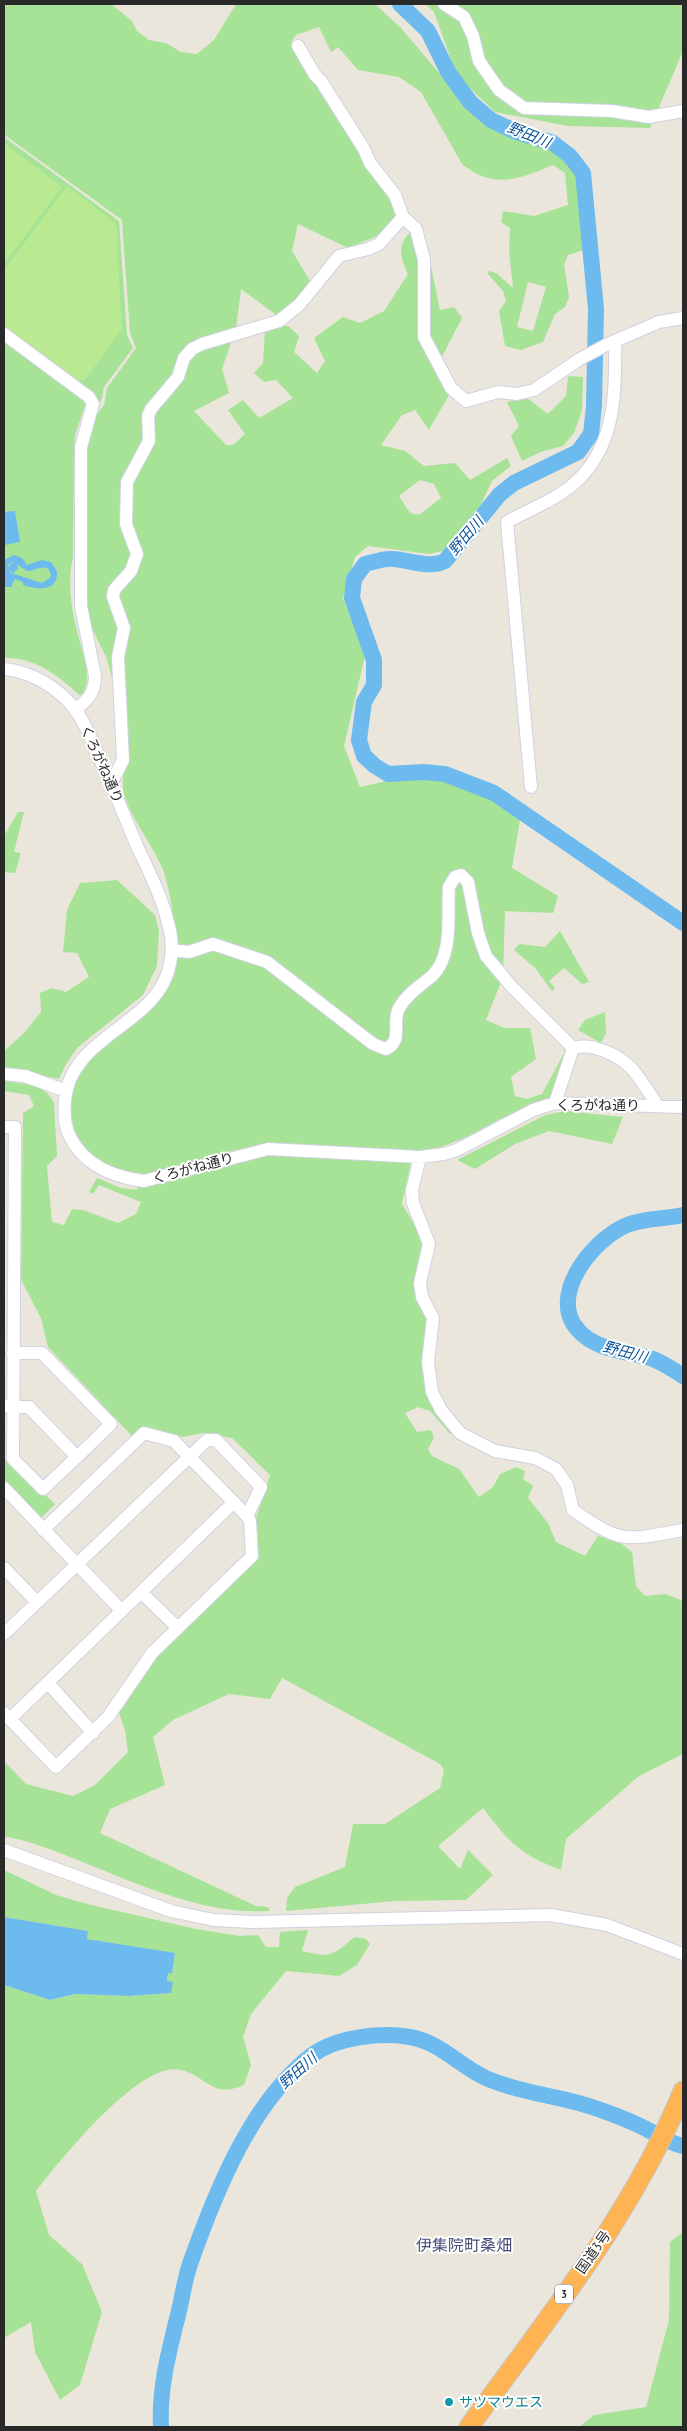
<svg xmlns="http://www.w3.org/2000/svg" width="687" height="2431" font-family="'PT Sans Narrow','Noto Sans JP',sans-serif">
<rect width="100%" height="100%" fill="#ebe6db"/>
<path fill="#a6e396" fill-rule="evenodd" d="M4,4H111L132,21L137,31L149,40L166,43L181,52L197,54L214,40L236,4H375L401,28L450,86L488,126L551,148L579,174L586,249L568,255L564,265L569,297L565,307L555,314L543,342L521,350L505,346L499,311L506,301L503,291L488,274V271L496,273L513,288L509,251L510,228L501,222L503,211L534,216L568,205L565,173L553,165C519,179 494,190 462,164L421,92L399,77L358,70L338,47L331,52L319,27L296,35L291,42L313,81L398,213L382,234L348,248L298,224L292,251L312,284L279,317L241,289L236,328L222,369L229,393L194,411L226,445H233L245,434L228,410L243,400L259,418L293,398L276,380L264,382L254,373L263,363L265,329L273,325L288,326L299,336L294,352L317,373L325,361L314,338L343,317L360,323L384,311L408,274C400,257 396,244 413,230L430,262L440,310L454,307L462,318L435,370L449,395L429,430L415,410L402,415L381,445L405,451L424,466L455,463L470,480L507,458L511,466L492,481L481,504L443,551L429,554L368,546L355,557L343,598L365,656L344,746L360,787C379,783 438,767 455,773C480,783 501,802 520,820L512,868L558,896L553,913L505,911L503,977L486,1020L504,1028H530L536,1059L511,1077L515,1096L526,1099L542,1094L564,1053L565,1043L569,1055L549,1099L498,1120L469,1136L441,1147L413,1152L402,1204L425,1242L415,1281V1297L428,1319V1331L422,1368L430,1401L453,1431L450,1434L430,1411L418,1407L405,1413L417,1432L431,1430L434,1438L428,1449L432,1456L459,1469L479,1497L493,1487L500,1474L516,1467L525,1471L523,1479L533,1486L528,1498L548,1523L556,1542L585,1556L598,1536L622,1544L632,1552L636,1586L645,1596L665,1594L683,1601V1754L639,1776L566,1839L561,1870C519,1854 510,1843 483,1808L438,1846L460,1869L468,1850L493,1875L466,1900L395,1901L286,1911L287,1898L295,1887L345,1867L353,1824H385L440,1788L444,1770L440,1764L282,1678L270,1699L229,1694L173,1720L153,1737L165,1785L110,1809L100,1833L256,1906L268,1907L270,1911C203,1915 141,1885 80,1861C60,1853 24,1838 4,1837V1761L26,1784L73,1796L95,1785L128,1752L125,1730L119,1713L156,1655L257,1560L255,1521L270,1475L232,1438L203,1433L183,1437L141,1427L132,1436L48,1347L41,1318L21,1280L23,1113L34,1106L29,1095L4,1091V1081C22,1084 46,1083 54,1103L57,1156L47,1166L52,1222L64,1225L72,1209L83,1210L118,1223L136,1214L141,1202L99,1185L93,1194L89,1192L97,1178L121,1188L137,1190V1174C106,1167 89,1161 75,1131C72,1123 71,1114 71,1105C71,1035 174,1025 176,961C177,936 171,887 161,865C151,844 129,814 124,794C120,782 128,745 128,730C128,719 126,708 125,696L115,690L107,659L86,616L87,443L97,414L104,405L107,388L136,348L130,333L122,220L6,136L4,131ZM528,282L546,287L533,331L517,327ZM420,480L434,484L441,498L419,515L410,513L399,496Z
M425,4H683V51L650,128L568,126L495,112L457,76L434,12Z
M4,137L119,221L127,335L133,348L104,387L101,402L98,400L85,405L75,436L74,456L73,557C64,595 78,632 87,669V681L83,695H79C58,675 34,657 4,658Z
M568,376L583,377L582,410L574,433L563,446L543,451L522,461L511,436L519,426L507,402L527,398L548,414L566,396Z
M18,812H24L14,852L21,853L15,873L4,872V836Z
M117,880L155,915L159,931L157,966L143,995L77,1048L65,1066L59,1079L4,1068V1051L24,1033L41,1012L40,993L52,988L66,992L89,977L77,953L63,952L67,910L80,883Z
M560,931L589,982L582,984L564,968L549,981L555,988L552,991L535,968L514,950L519,944L545,947Z
M605,1012L606,1033L601,1043L578,1030L585,1020Z
M565,1111L623,1117L612,1144L549,1131L515,1144L475,1169L457,1160L545,1115Z
M4,1459L9,1461L55,1504L41,1518L4,1482Z
M4,1870L56,1895L91,1905L196,1929L240,1936L258,1935L266,1947H279L280,1932L308,1930L302,1951C332,1958 331,1956 355,1937L366,1939L370,1944L357,1965L339,1976L286,1971L251,2014L243,2037L251,2065L244,2085C212,2099 208,2077 181,2070C140,2059 59,2162 36,2191L49,2235L82,2264L102,2312L80,2385L60,2400L35,2352L31,2322L4,2338V1985L50,2000L75,1994L129,1996L171,1993L167,1981L168,1973L172,1974L175,1954L86,1939L87,1931L4,1917Z
M683,2232V2427H579L594,2415L646,2407L669,2320L670,2242Z"/>
<path fill="#b9ea92" d="M4,143L62,187L4,264Z
M67,186L116,224L122,329L84,381L75,379L4,326V270Z"/>
<path fill="#6dbaee" fill-rule="evenodd" d="M15,511L20,542L4,545V512Z
M14,555L22,558L27,565L41,560L51,562L57,571C59,592 37,590 23,585V582L15,579L11,587H4V560ZM12,561L27,571C36,571 50,560 51,577L42,583L11,573L8,569L13,573L18,569L17,564L12,562L7,569L8,565Z
M4,1917L88,1931L87,1939L175,1953L172,1974L168,1973L167,1981L173,1982L171,1993L129,1996L75,1994L50,2000L4,1985Z"/>
<g fill="none" stroke-linecap="round" stroke-linejoin="round">
<path stroke="#6dbaee" stroke-width="16" d="M400,4L428,31L448,72L470,102L491,120L514,131L553,143L570,156L583,173L596,309L594,406L591,434L578,452L514,483L500,494L445,561C430,569 410,560 393,559C384,558 374,562 365,564L354,579L352,598L374,660V685L364,702L359,740L364,756L375,766L388,774L423,772L445,774L494,793L683,923
M683,1215C666,1219 643,1218 627,1225C593,1239 546,1297 579,1331C597,1351 629,1351 653,1359C663,1363 674,1370 683,1376
M161,2427C159,2390 168,2355 177,2319C182,2301 184,2281 190,2264C215,2193 251,2102 312,2055C337,2037 380,2032 410,2037C441,2042 460,2067 488,2079C523,2094 562,2096 598,2109C615,2115 634,2122 650,2131C661,2136 672,2144 683,2146"/>
<defs>
<path id="minor" d="M444,4L464,17L473,36L479,61L499,90L524,108L612,111L649,117L683,111
M298,46L315,75L321,81L364,149L370,163L395,195L403,217
M4,334L89,397L93,404L81,447V606L95,676C95,692 88,700 75,710
M4,669C27,671 50,683 67,700C82,715 90,736 98,755C112,785 124,815 137,846C148,870 162,897 168,923C172,936 173,950 170,964C159,1025 71,1034 65,1100C64,1113 64,1125 70,1137C85,1166 113,1177 144,1181L268,1149L420,1157L444,1154L457,1150L533,1110L555,1103L683,1107
M111,784L123,760L118,657L124,628L113,597L114,590L131,571L137,554L126,524L127,482L149,441L148,416L151,409L178,377L184,358L192,349L202,344L279,321L299,305L339,256L368,249L379,244L403,217L416,229L424,260V337L451,388L466,401L498,392L517,394L534,390L580,359L608,344L659,322L683,318
M531,787L507,522C530,509 558,499 577,481C616,444 616,391 615,341
M172,950L189,952L213,944L267,962L373,1044L386,1049C404,1040 391,1023 399,1008C407,994 420,986 432,976C454,955 447,914 449,887L455,877L461,875L468,882L478,933L486,956L512,987L573,1048
M573,1048C591,1042 620,1055 633,1070C642,1081 650,1094 658,1106
M4,1074L25,1076L66,1091
M555,1103L573,1048
M4,1127H15C14,1238 13,1349 13,1459L43,1489L77,1457L29,1407L4,1406
M420,1157L412,1190L413,1203L429,1244L420,1283L422,1297L433,1318L428,1362L432,1392L441,1410L460,1433L495,1451L535,1458L556,1469L567,1485L573,1510C622,1545 626,1540 683,1530
M13,1353H42L111,1424L77,1457
M4,1488L122,1611
M4,1568L37,1602
M141,1592L178,1628
M4,1634L207,1440H216L261,1487L247,1516
M48,1683L93,1733
M4,1713L56,1767L108,1717L152,1653L252,1556L250,1521L247,1516L174,1441L144,1433L43,1530
M10,1719L233,1503
M4,1850L171,1911L214,1920L252,1922L551,1915L607,1925L683,1954"/>
<path id="highway" d="M469,2427C546,2320 633,2214 683,2091"/>
</defs>
<use href="#minor" stroke="#d0d1e2" stroke-width="14"/>
<use href="#highway" stroke="#c7c7c7" stroke-width="21"/>
<use href="#minor" stroke="#fff" stroke-width="12"/>
<use href="#highway" stroke="#feb453" stroke-width="19"/>
</g>
<circle fill="#0f9aa8" stroke="#fff" stroke-width="2" cx="449" cy="2402" r="5"/>
<g text-anchor="middle" stroke-width="4" stroke-linejoin="round" paint-order="stroke">
<rect fill="#fff" stroke="#696969" stroke-width="1" x="555" y="2284.5" width="18" height="19" rx="4"/>
<g font-size="12" font-weight="bold" fill="#292929">
<text x="564" y="2298">3</text>
</g>
<g font-size="14" fill="#292929" stroke="#fff">
<text transform="translate(102 764) rotate(66)" y="5">くろがね通り</text>
<text x="598" y="1110">くろがね通り</text>
<text transform="translate(193 1168) rotate(-15)" y="5">くろがね通り</text>
<text transform="translate(593 2252) rotate(-55)" y="5">国道3号</text>
</g>
<g font-size="14" fill="#0d838f" stroke="#fff" text-anchor="start">
<text x="459" y="2407">サツマウエス</text>
</g>
<g font-size="15" font-style="italic" fill="#0d5699" stroke="#fff">
<text transform="translate(529 135) rotate(22)" y="5">野田川</text>
<text transform="translate(466 536) rotate(-50)" y="5">野田川</text>
<text transform="translate(625 1352) rotate(15)" y="5">野田川</text>
<text transform="translate(298 2071) rotate(-42)" y="5">野田川</text>
</g>
<g font-size="16" fill="#494c7a" stroke="#fff">
<text x="464" y="2251">伊集院町桑畑</text>
</g>
</g>
<rect width="687" height="2431" fill="none" stroke="#292929" stroke-width="10"/>
</svg>
